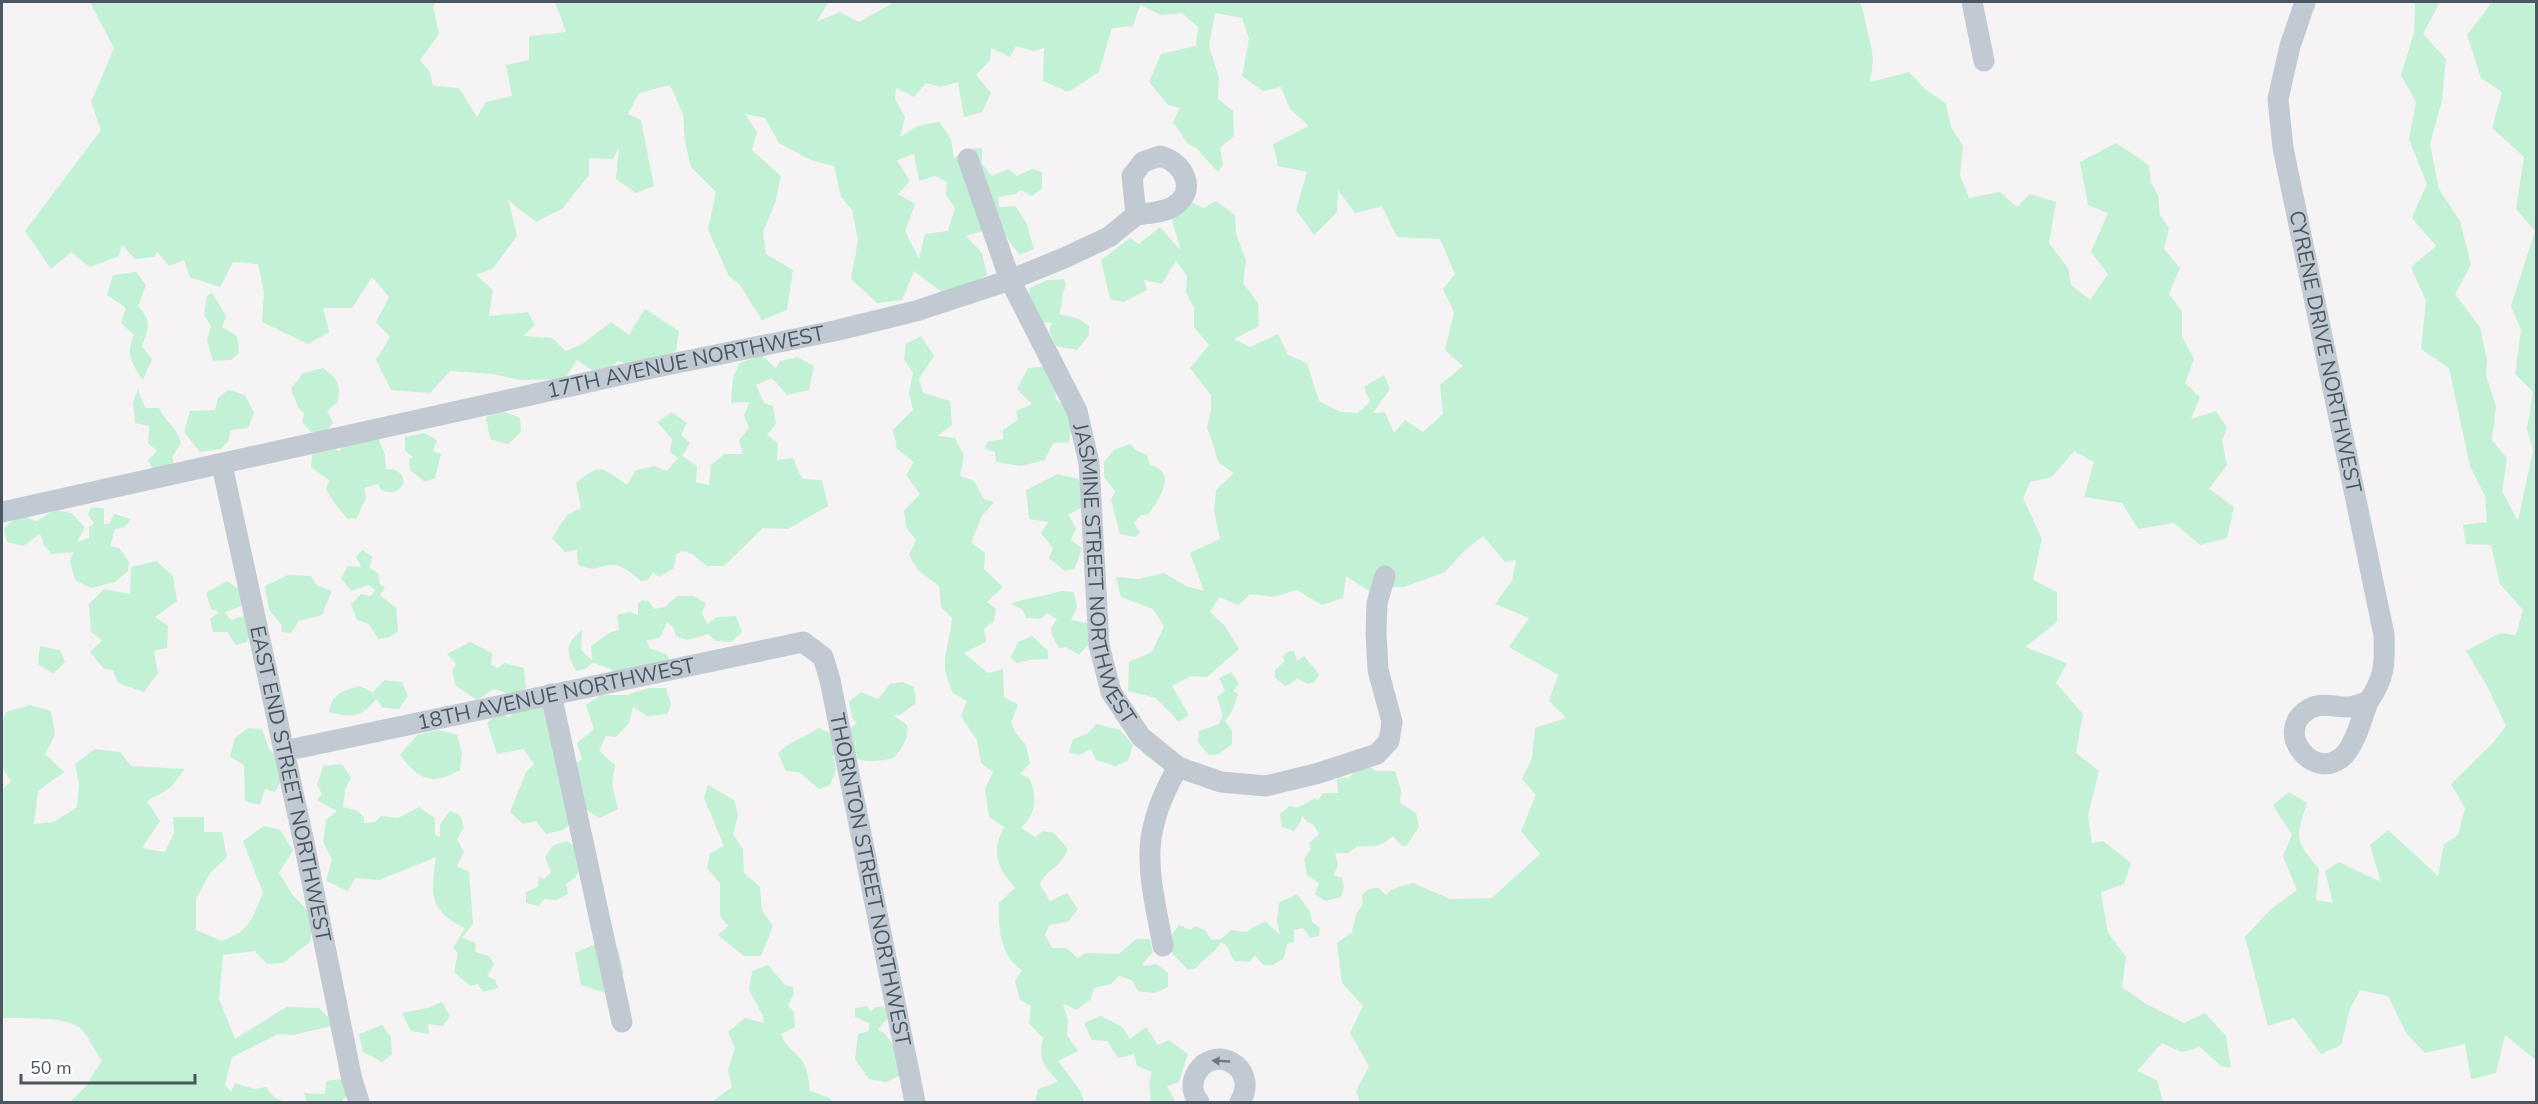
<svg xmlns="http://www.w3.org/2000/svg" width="2538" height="1104" font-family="'Nunito Sans',sans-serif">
<rect width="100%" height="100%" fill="#f5f3f3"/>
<path fill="#c3f1d5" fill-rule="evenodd" d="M90,2H436L433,7L439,34L420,60L430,72L433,86L459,88L477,117L486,102L512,96L506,65L529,60V36L566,32L555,2H829L816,22L840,12L859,22L891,4V2H1860C1862,5 1873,53 1873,58C1873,66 1871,74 1870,82L1909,72L1925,89L1946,104L1951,127L1963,146L1960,175L1969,198L2000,192L2017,207L2030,194L2056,202L2049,243L2068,268L2071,285L2090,300L2108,274L2091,252L2108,213L2088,205L2080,162L2116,143L2149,165L2151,183L2158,195L2160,215L2169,228L2164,249L2180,268L2169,294L2182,311V337L2194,359L2185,383L2200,397L2191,419L2216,411L2227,427L2222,441L2227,465L2209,489L2234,507L2227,538L2200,545L2174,523L2138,529L2122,503L2084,497L2094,462L2074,451L2052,477L2030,482L2023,498L2042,539L2033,580L2057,592V622L2025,647L2067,663L2056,683L2083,714L2076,753L2099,771L2088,816L2092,843L2103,841L2131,863L2124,884L2101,892L2108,933L2126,957L2122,987L2146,1004L2184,1023L2205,1013L2226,1036L2231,1068L2221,1066L2200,1047L2182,1052L2162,1043L2137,1071L2157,1080L2163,1102H1360L1356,1091L1369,1066L1350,1033L1363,1006L1342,983L1337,943L1352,932L1356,914L1363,904L1362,896C1366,889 1371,888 1379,888L1386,895L1392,889L1413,883L1450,899L1492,898L1540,854L1521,831L1536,795L1522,779L1532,758L1535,728L1566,718L1549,701L1558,675L1509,647L1529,618L1495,604L1512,581L1516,560L1505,562L1483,536L1463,552L1445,572L1404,587H1384L1369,591L1346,576L1343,598L1322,605L1297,590L1273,597L1250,594L1238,605L1219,597L1210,612L1225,626L1239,649L1207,677L1191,676L1172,686L1189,715L1179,722L1156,698L1128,691L1129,662L1152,652L1164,626L1153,609L1121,597L1116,577L1139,579L1164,573L1186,586L1204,591L1190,553L1220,539L1214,511L1216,490L1234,473L1219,463L1207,427L1211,410V395L1190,368L1209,345L1194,327V308L1186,292L1187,276L1176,261L1162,284L1144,280L1147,290L1124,302L1110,299L1101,260L1130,238L1139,244L1160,227L1181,251L1171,217L1193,203L1204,208L1216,201L1235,215L1236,234L1246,260L1243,283L1258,303L1259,326L1234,339L1250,347L1278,334L1288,355L1307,363L1319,401L1340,412L1358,413L1370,402L1364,387L1384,375L1390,389L1373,413L1385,412L1394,433L1405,420L1423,432L1443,414L1440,385L1463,366L1445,350L1454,312L1443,289L1455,274L1440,239L1397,237L1382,206L1355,213L1338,190L1337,212L1314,235L1296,210L1307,172L1278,166L1273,144L1309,126L1290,109L1281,87L1263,91L1242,76L1249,39L1242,18L1215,13L1209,46L1219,78L1218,99L1233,111L1234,136L1220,148L1223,165L1218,172L1196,148L1188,144L1173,122L1180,108L1168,105L1149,82L1161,54L1196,46L1198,27L1182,13L1161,15L1140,5L1133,26L1112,28L1099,72L1068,92L1043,81L1044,48L1033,51L1016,46L1010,57L991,48L990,60L976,75L991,93L982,112L964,117L958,82L941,87L926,83L914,97L896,88L895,99L905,117L900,137L917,126L939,122L951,139L954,158L967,149L982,148V164L992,176L1008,169L1017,176L1032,169L1042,172V188L1032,196L1020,190L1016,194L998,197L999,207L1015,206L1026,222L1034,249L1019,255L999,226L966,236L982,253L987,275L947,296L914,271L902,300L877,303L851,279L858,240L852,210L841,197L834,166L811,160L779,143L765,118L745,114L757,132L752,150L781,176L775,203L763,232L766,254L793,270L787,310L762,320L740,285L729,276L708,230L716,192L691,167L685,142L683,114L670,85L639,93L628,114L641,120L654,186L636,193L616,179L619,147L613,159L589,158V175L563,208L536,222L508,200L517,236L493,268L476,275L493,290L489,316L528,312L535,325L523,336L552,338L566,351L581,345L611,322L629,335L645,309L679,331L676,351L639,368L618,361L600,376L577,360L565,379L520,380L492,374L450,371L430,393L391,390L376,360L390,337L376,322L389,297L372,277L352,308H323L329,332L308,344L262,322L264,292L258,264L233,262L220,287L190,277L184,260L169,266L157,251L155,257L135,259L122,245L119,256L90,267L71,252L51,269L25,231L101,130L91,102L114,48ZM914,154L919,181L935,176L947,182L946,195L955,208L948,231L925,234L919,259L905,231L915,204L898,194L910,181L897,160Z
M2415,2H2440L2423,34L2446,59L2442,100L2430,144L2439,189L2460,221L2471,265L2455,294L2480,327L2487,360L2486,375L2496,407L2492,440L2507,458L2502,491L2518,521L2533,450L2527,429L2533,392L2515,374L2521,330L2511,306L2535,231L2516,209L2524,157L2492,128L2502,92L2481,78L2467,35L2490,5L2488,2H2536V1060L2505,1035L2496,1073L2471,1079L2465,1044L2425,1053L2406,1033L2388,996L2360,990L2350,1009L2341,1045L2321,1054L2294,1018L2268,1026L2245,937L2270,910L2297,890L2283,856L2292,835L2273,805L2289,792L2307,803C2295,840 2295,840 2319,869L2316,900L2333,903L2325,871L2339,862L2381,882L2370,845L2388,830L2438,876L2444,844L2458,835L2465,808L2451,784L2492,744L2506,726L2487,686L2466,651L2500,633L2516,635L2523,610L2500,584L2491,545L2466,544L2463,525L2487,522L2485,496L2470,466L2449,368L2421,349L2426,301L2411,267L2436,246L2412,218L2427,184L2409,139L2416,102L2401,75L2414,33Z
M136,272L146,285L138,306C152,321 149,328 142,346L152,359L143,380C132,364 125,354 134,335L121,323L126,308L107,295L113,275Z
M1064,279L1066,286C1060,295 1064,304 1059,314L1079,319L1089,326V335L1077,350L1056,346L1049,331L1052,323L1036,321L1026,302L1030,288L1047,280Z
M212,293L226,316L222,327L237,336L239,353L231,360L213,361L207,340L211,326L204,315L207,296Z
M921,336L934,356L919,379L923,393L950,401L952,425L937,436L955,438L964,456L960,476L974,481L984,499L994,502L982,516L971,542L985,553L984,569L1003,587L987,602L996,609L994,621L984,629L986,642L964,653L988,673L1003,669L1004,697L1018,705L1011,722L1015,732L1026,745L1030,763L1020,774L1029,778C1038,797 1036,814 1021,828L1035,837L1043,831L1054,833L1068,849C1062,868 1044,870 1040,885L1050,901L1067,893L1078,909L1068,922L1049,925L1045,935L1052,948H1066L1078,958L1086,953L1119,954L1136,939H1150L1153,952L1143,963L1144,966L1157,964L1168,973V987L1155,993L1138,991L1132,980L1119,976L1111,984L1094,988L1091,999L1077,1010L1063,1004L1068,1020L1067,1035L1078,1051L1058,1061L1081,1092L1084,1102H1035L1038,1089L1058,1082C1044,1066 1038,1059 1043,1038L1029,1023L1031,1006L1020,1000L1015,981L1022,970C1000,956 998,928 999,903L1015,888C997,868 991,852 1004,827L989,817L985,789L993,772L981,763L977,740L961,716L967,701L953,693C950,685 945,675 945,666C944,654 951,633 952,618L941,607L939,586L918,570L909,555L916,540L906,527L904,511L920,494L906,475L914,462L897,449L893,430L913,410L909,392L913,373L904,359L906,344Z
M762,356L776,368L780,361L798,357L814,366L809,390L787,395L772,378L756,385L764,403L773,406L776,424L767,435L778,443L777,460L793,458L802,479L822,480L828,506L788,529L763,528L724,566H707L692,554L683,551L676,554L674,568L659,577L653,572L648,580L641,581C633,574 622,564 611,565C593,567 599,572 578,565L577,550L565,552L552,538L567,515L581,508L576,483C601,462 602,468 627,485L636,470L654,466L667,471L678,458L670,452L672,439L657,422L672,412L687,423L681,435L690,443L682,456L697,466L696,482L709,485L711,465L724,454H743L739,440L749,428L744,416L749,402L731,403L733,379L739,363Z
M1043,367L1062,376L1055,399L1074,413L1069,442L1053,443L1045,460L1021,466L996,462L995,452L985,449L987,442L1003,439V430L1018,420L1016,411L1032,404L1017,389L1028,368Z
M323,368C339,381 340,381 338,402L327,411L333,422L327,431L312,433L302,422L304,413L299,409L291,389L303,373Z
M138,389L145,408H159C165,421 177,428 181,443L172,457L175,469L156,473L148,460L157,451L148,443L149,426L135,423L133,403Z
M228,390L245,395L254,413L248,428L230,430L229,440L221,449L200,452L184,432L190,411L215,410L218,398Z
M500,410L520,418L521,432L508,444L490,439L486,417Z
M424,433L437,440L433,451L441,454L435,478L425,482L410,470L409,459L413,457L405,451V437Z
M358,438L379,440L385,455L386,469L396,470L402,475L404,483C398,492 392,494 381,490L378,484L364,488L366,497L357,518L348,519L335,504L326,489L329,480L311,467L312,455L333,448L340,451L343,445Z
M1130,444L1137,451L1147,455L1150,465C1179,473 1158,499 1149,514L1141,515L1134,523L1140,533L1135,537L1120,534L1111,500L1115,491L1104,477V462L1114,450Z
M1058,474L1078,479L1088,504L1068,515L1076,528L1071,540L1082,548L1075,568L1065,571L1049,558L1053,548L1041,533L1048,522L1029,519L1026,490Z
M91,507L104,508V524H109L114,514L131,519L125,527L115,529L110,546L119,548L129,562L128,571L115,582L91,588L75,580L70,561L73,552L52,554L45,546L40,534L23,546L7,542L4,528L18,515L37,521L55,510L71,513L85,527L77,542L89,538V527L94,524L88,514Z
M363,550L372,557L370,568L378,573L380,584L385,587L380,595L396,608L398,631L390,637L378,639L369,624L357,620L351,604L361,594L371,596L375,590L369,585L351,591L341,578L348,566L361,567L356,556Z
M157,561L173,576L177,601L155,617L168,626L167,648L154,651L158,673L144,692L118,683L113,670L104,669L90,652L102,640L91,632L89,604L104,589L130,594L131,567Z
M288,575L311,576L316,585L332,591L322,615L299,621L291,633L282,632L281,624L269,610L265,586Z
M227,581L240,590L242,606L225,612L231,620L246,615L253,626L247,642L236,645L227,632H213L210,619L219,612L211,609L206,593Z
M1061,591L1074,592L1077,607L1071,620L1088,623L1089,644L1079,655L1066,647L1059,648L1052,635L1051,628L1057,619L1047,613L1040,619L1026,618L1022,609L1011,604C1027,597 1044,597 1061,591Z
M677,596H694L706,603L702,613L707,624L717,617L736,616L742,632L731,642L716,641L708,634L687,640L676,636L673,627L667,622L660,638L647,640L649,648L668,655L670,665L626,684L611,669L593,663L585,669L576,671C566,651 564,645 582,630L581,650L592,660L591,646L609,633L619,630L617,615L629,612L638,615V604L642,600L649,601L654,609L665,607Z
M1032,636L1048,651V659L1030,660L1017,663L1011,657L1018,642Z
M470,642L492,653L491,665L497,668L504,663L524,668L526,688L513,695L494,689L477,700L456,686L452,672L456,664L447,654Z
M40,646L60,650L65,662L53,674L38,664Z
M1294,651L1297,661L1304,656L1319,674L1315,682L1308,684L1297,679L1286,686L1275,678V670L1285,661L1282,657L1287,652Z
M1231,672L1239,684L1233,691L1238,694L1233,709L1225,721L1232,730V744L1219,754L1209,755L1198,742L1199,731L1219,724L1223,716L1217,697L1225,691L1219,678Z
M384,680L402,682L408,696L399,709L383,708L376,699C361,718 352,718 329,712C332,693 342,691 359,686L373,692Z
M903,682L914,687L916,703L900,715H893L907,725C909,740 902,747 894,758C872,763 857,762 838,751L833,756L836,770L830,785L819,789L799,772L786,771L778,753C790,741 805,737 819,728C837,737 842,736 857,723L852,718L849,702L861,692L878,699L890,684Z
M649,688H666L671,704L667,714L647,716L633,707L629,723L616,737L606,736L599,751L615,765L612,784L618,809L599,818L579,805L576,820L563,830L546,834L536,821L523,824L510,812L526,772L534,764L523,749L497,754L487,723L499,713L509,718L518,706L545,704L573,766L582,759L577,743L594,729L586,705L601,695H627Z
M30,705L51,711L55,735L45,754L64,772L38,791L34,824L54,822L77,807L79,784L75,764L95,749L120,752L131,766L185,769L170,788L147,801L160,821L142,848L165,852L174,833L173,817H204V832H222L227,857L210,873L196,899V930L222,941C250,931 252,919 263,893L243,841L264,826L280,830L293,850L279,873L292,894L314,918L310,942L283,963L267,964L255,951L223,955L219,999L235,1039L286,1007L319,1008L336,1025L293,1035L278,1034L232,1057L225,1085L231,1092L235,1083L254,1089L266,1087L274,1097L284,1102H70L85,1087L102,1060C94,1051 89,1036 80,1028C67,1016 20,1019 2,1018V790L11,781L2,767V723L6,712Z
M1096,724L1120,730L1133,745L1128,761L1115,766L1096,760L1091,749L1079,755L1069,752L1073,739L1087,734Z
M248,728L262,729L269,749L280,761L282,780L275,792L265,789L260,805L245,801L244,765L230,757L235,738Z
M439,730L457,735L462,753L460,770C432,786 419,780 400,755L417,735Z
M1362,762L1376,771H1395L1401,790L1400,803L1416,813L1419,827L1406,846H1402L1393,836C1382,847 1372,847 1357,846L1348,853H1335L1338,864L1334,875L1342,878L1344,887L1341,897L1325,901L1315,894L1319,883L1307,875L1304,858L1311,849L1309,843L1319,834L1314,825L1307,822L1302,815L1300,823L1294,831L1282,827L1280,814L1290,806L1297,808L1315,798L1318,800L1323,793H1338L1337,779L1350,777Z
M342,764L351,778L345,790L343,807L358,811L364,817V823L375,822L381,816L398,818L419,807L435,818V835L440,837V824L450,811L460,815L464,827L457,839L464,852L457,866L469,872L473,924L462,938L476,943L475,952L489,956L494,965L487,976L495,980L498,988L483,992L478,984L470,986L454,972L458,953L453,948L465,928C428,911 431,893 436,857L379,880L355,878L348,891L326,881L332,859L323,842L326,820L337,811L317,800L322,794L317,785L323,766Z
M708,785L734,800L738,816L733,834L743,849L744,873L760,887L762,910L773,926L761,956H744L718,935L728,926L720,916V883L707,868L710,853L724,846L704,798Z
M567,841L580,851L583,864L575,878L566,884L568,894L557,900L544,899L539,906L526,903V892L538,887L539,876L544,879L551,873L545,857L553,845Z
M1297,894L1310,911L1312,922L1320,928L1319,936L1310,938L1303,928L1294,930V942L1287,944L1284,958L1273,965H1263L1255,955L1249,962L1234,961L1226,945L1221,942C1215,953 1204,958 1196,968L1188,970L1172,953L1167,941L1179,925L1190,930L1196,926L1206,931L1211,940L1221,939L1231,930L1246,932L1265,921L1280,935L1277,920L1279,903Z
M595,944L618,948L624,973L606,993L581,985L575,953Z
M768,965L785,985L793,987L794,994L788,1005L794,1012L795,1027L781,1034C785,1046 792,1049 800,1058C808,1068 809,1079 810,1091L830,1098L832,1102H712L732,1087L728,1070L735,1048L728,1032L745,1018L764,1023L763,1016L749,990L752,971Z
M442,1002L450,1016L443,1026L428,1024L429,1034L411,1031L402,1013L427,1008Z
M867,1006L871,1012L874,1008L882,1006L889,1011L887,1019L878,1030L884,1033L903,1058V1074L886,1082L869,1079L855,1059L858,1034L869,1031V1023L855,1017V1008Z
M1101,1016L1122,1027L1130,1039L1146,1027L1158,1045L1169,1040L1188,1054L1179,1082L1167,1086L1176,1102H1151L1149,1082L1152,1072L1137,1066L1134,1054L1118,1058L1107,1041L1092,1040L1084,1023Z
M382,1025L391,1037L392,1054L382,1062L363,1052L359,1034Z
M342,1079L350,1092L341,1102H307L304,1093L325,1094L326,1081Z"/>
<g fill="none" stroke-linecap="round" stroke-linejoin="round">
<g stroke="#c1cad2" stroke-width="21">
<path d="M1972,2L1984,61"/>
<path id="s1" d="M2305,2L2290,46L2278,99L2283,148L2384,635C2385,663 2385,678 2368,702"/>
<path d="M1160,156C1184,162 1198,191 1174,206C1163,213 1148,213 1136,215L1132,176L1143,162Z"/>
<path id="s2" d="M968,159L1010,280L1077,411L1089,463L1099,645L1111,692L1141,737L1178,767L1221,782L1266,786L1319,773L1377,754L1389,741L1392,722L1378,670L1376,633L1377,603L1385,576"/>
<path id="s3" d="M222,465L304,843L352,1080L359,1102"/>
<path id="s4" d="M2,512L652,368L834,331L916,311L1010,280L1064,258L1109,237L1136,215"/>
<path d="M551,694L622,1022"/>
<path d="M2368,702C2362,718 2357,739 2346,753C2318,787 2270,732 2309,709C2323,701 2336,708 2350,707C2356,706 2362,703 2368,702Z"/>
<path id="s5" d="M284,751L803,642L823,657L830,680L915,1102"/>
<path d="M1163,946C1149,870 1137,838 1178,767"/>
<path d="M1199,1102C1193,1095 1191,1085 1195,1076C1211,1041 1261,1066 1240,1102"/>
</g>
</g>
<defs><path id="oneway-solid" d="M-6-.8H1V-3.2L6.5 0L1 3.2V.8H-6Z" transform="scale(1.5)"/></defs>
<use fill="#6e7983" href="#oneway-solid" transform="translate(1221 1061) rotate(-177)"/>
<g text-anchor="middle" stroke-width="6" stroke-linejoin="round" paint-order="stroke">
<g font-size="21" fill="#4a5661" stroke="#fff">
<text dy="7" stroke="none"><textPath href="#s1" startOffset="358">CYRENE DRIVE NORTHWEST</textPath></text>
<text dy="7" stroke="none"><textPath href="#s4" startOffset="700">17TH AVENUE NORTHWEST</textPath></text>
<text dy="7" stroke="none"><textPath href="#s2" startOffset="442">JASMINE STREET NORTHWEST</textPath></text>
<text dy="7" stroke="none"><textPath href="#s5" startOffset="278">18TH AVENUE NORTHWEST</textPath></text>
<text dy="7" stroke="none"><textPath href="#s3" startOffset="326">EAST END STREET NORTHWEST</textPath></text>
<text dy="7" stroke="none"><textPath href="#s5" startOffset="783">THORNTON STREET NORTHWEST</textPath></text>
</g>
</g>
<rect width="2538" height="1104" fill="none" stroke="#4a5661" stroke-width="6"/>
<path d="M21 1074v9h174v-9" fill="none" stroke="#4a5661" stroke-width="3"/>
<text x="30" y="1074" font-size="18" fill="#4a5661" stroke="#ffffff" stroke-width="4.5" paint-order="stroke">50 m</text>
</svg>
